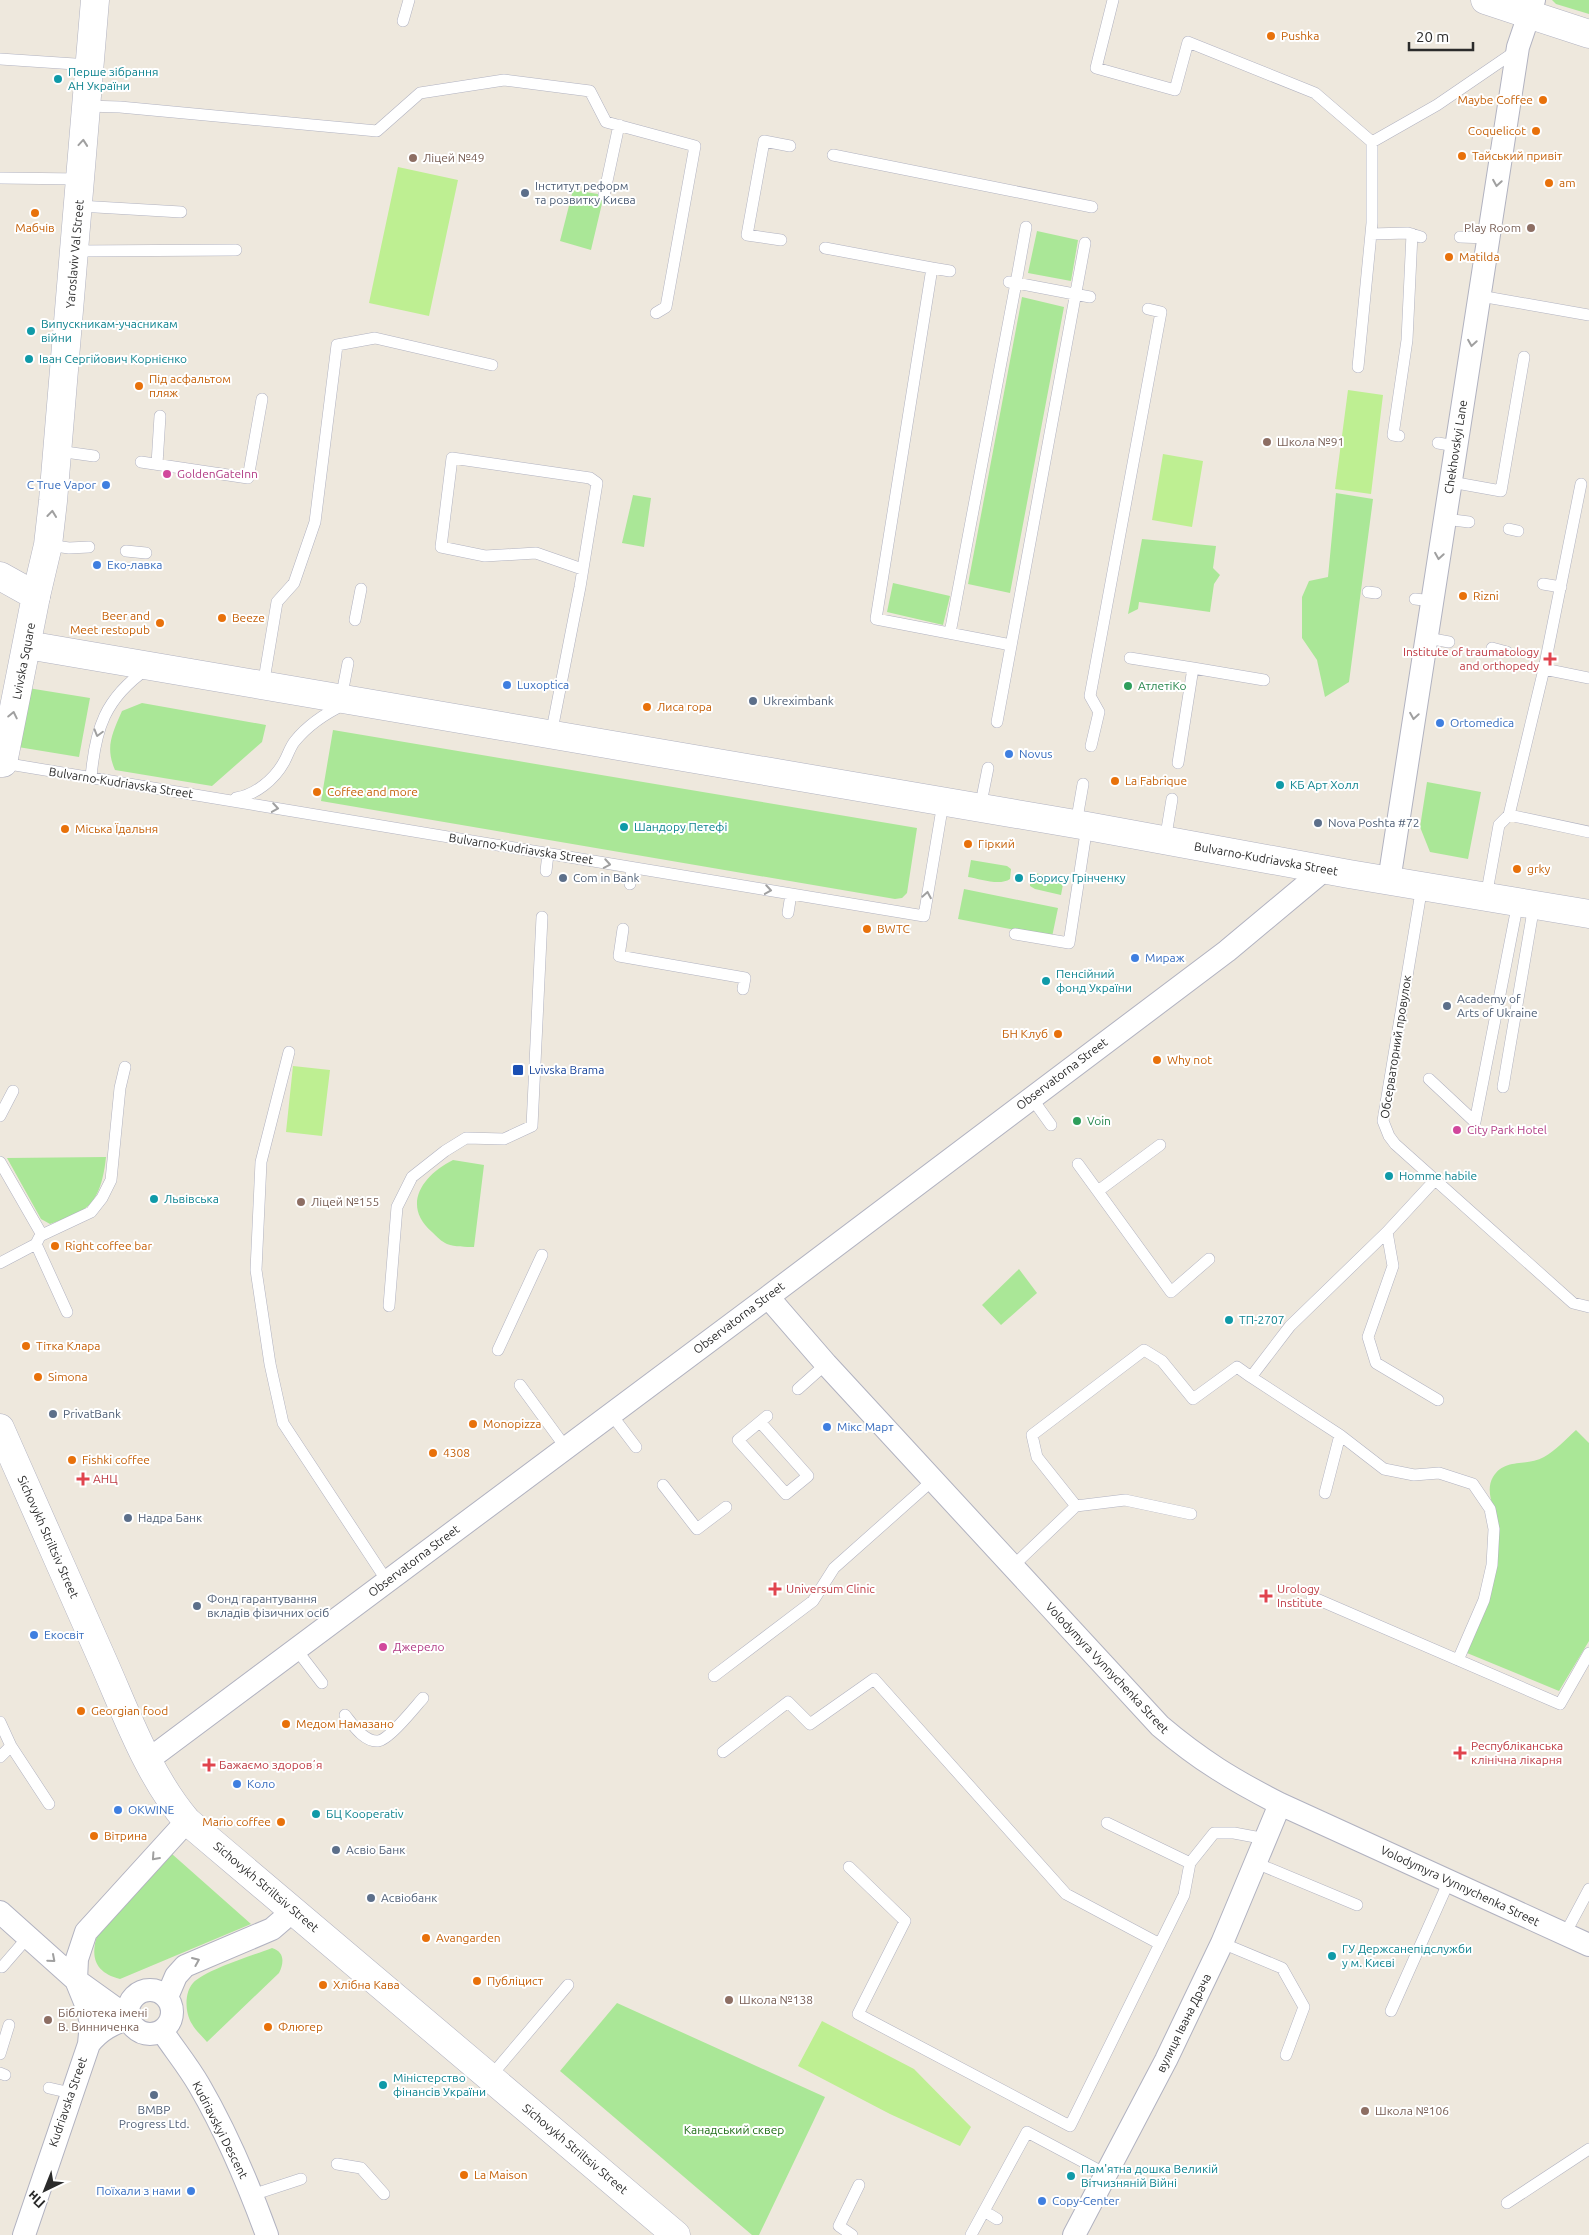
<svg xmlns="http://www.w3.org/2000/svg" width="1589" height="2235" font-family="Ubuntu,sans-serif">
<rect width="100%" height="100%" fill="#eee8dd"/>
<path fill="#aae797" d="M1552,0H1589V14L1556,4Z
M573,190L604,195L591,250L560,241Z
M1037,231L1078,240L1071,281L1028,273Z
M1022,297L1064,307L1010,593L968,584Z
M1336,493L1373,499L1349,682L1325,697L1317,660L1302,638V597L1309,581L1328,577Z
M633,495L651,498L644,547L622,543Z
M1142,539L1216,546L1213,568L1220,575L1214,584L1210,612L1139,602L1138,609L1128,614Z
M893,583L950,596L943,625L887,612Z
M28,688L90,698L79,757L18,747Z
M142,703L266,725L262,742L212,786L115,770C105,747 112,734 122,711Z
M333,730L917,828L907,893L902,898L895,899L321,801Z
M1427,782L1481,792L1468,859L1430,852L1420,827Z
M971,860L1007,866L1011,869L1010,879C1000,886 980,879 968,877Z
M1035,873L1064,879L1061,895L1035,889L1030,886V876Z
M964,889L1058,908L1052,937L958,919Z
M106,1157C104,1175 100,1199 83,1210C73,1216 61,1220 50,1224L41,1219L7,1158Z
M453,1160L484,1165L474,1247C466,1247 455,1247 447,1244C442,1242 436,1236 432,1232C401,1205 423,1175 453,1160Z
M1019,1269L1037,1293L1001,1325L982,1305Z
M1576,1430L1589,1443V1641L1559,1691L1467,1653C1483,1613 1499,1576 1499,1532C1499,1515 1483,1494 1493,1477C1505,1457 1527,1467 1544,1457C1555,1451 1566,1439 1576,1430Z
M172,1854L251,1924L120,1979C96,1973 90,1958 97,1936Z
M272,1948C285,1952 284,1963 279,1973L207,2042C202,2036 195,2030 192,2024C185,2013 184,1993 193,1983C205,1970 254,1955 272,1948Z
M617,2003L825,2097L759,2235H752L560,2071Z"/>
<path fill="#beef92" d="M398,167L458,180L429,316L369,303Z
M1348,390L1383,395L1371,494L1335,489Z
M1163,454L1203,461L1192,527L1152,520Z
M293,1066L330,1070L322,1136L286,1132Z
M822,2021L914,2069L971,2127L960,2146L890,2114L798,2066Z"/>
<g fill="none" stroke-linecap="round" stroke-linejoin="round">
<defs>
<path id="service" d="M1113,0L1096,68L1175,90L1188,42L1315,93L1372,142L1437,105L1516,51
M403,21L409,0
M0,59L90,65
M86,106L120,107L377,131L420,93L504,80L590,91L606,122L695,146L666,307L656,313
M833,155L1092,207
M0,178L81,179
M604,195L619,125
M79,206L181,212
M1026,227L1016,283L1090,297
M1371,234L1408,233L1421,237
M1460,237L1488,238
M781,240L747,235L764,141L790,146
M825,248L932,268L876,619L1011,645
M75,251L236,250
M932,268L950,271
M1480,296L1589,315
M1358,367L1372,223V142
M1399,436L1393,435L1407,340L1412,234
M1438,443L1456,446
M58,451L94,456
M141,462L248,478L262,399
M157,464L160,416
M1451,482L1501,491L1524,357
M1445,519L1469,522
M1509,529L1518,531
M48,545L69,548L89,547
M126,551L146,553
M1543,584L1561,587
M1368,592L1376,593
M1415,599L1432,601
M355,620L361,589
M950,633L1016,283L1009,282
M1427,638L1449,642
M1492,648L1507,652
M1130,658L1193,668L1178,763
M1193,668L1264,680
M1544,669L1589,678
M263,686L277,602L294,583L315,522L337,345L375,338L492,365
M341,699L348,663
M997,722L1085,243
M551,735L580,587L597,483L590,478L452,458L441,547L485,556L536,553L582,569
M1091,746L1099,712L1090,696L1161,312L1148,309
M3,763L924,916L943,803
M91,778C95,729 105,698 147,669
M236,798C255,795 274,780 284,762C288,755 290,747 295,741C308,725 326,713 345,704
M980,808L988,768
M1509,815L1589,832
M1076,824L1083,784
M1165,841L1172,799
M546,871L548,854
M630,884L632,868
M1422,886L1383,1121L1389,1136L1395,1144L1573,1303L1589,1307
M1486,897L1499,825L1509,815L1544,669L1581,484
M788,913L791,894
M623,929L619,956L745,978L743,989
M1015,934L1069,943L1087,826
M289,1052L261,1162L256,1270L270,1364L283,1423L387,1581
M1429,1079L1475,1122L1518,902
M1503,1087L1534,905
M1031,1097L1051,1125
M0,1116L13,1091
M0,1162L42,1235L91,1212L102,1198L111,1180L120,1088L125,1067
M1078,1164L1171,1292L1209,1259
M1098,1191L1160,1145
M1387,1232L1393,1266L1368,1337L1376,1363L1438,1400
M36,1244L67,1312
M0,1263L36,1244L39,1238
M389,1306L397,1207L412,1177L445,1151L466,1138L504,1139L532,1126L542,917
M498,1350L542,1255
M1251,1377L1340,1435L1325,1493
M520,1385L566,1448
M798,1389L826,1364
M611,1414L636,1447
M760,1422L808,1476L786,1494L738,1440L767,1416
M1340,1435L1384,1469L1414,1475L1439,1473L1473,1484L1490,1509L1494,1529L1492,1565L1484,1600L1458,1660
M663,1485L697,1529L726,1507
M1076,1506L1037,1457L1032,1435L1144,1350L1162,1361L1193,1399L1237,1367L1251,1377L1290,1326L1387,1232L1435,1180
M1013,1566L1076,1506L1125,1500L1191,1514
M1312,1597L1560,1704L1589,1653
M296,1649L322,1683
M714,1676L813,1601L834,1568L933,1480
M345,1715C353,1725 364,1742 378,1741C389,1740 415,1707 423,1698
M0,1722L11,1746L49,1804
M723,1752L788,1702L810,1724L874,1679L1066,1894L1160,1944
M0,1757L11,1746
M1107,1823L1190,1863L1214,1833H1234L1266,1839
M1256,1863L1357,1905
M849,1867L905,1921L858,2014L1070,2126L1184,1895L1190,1863
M1565,1934L1589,1889
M1222,1943L1282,1968L1304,2007L1286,2055
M2,1967L28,1937
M1391,2011L1449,1881
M0,2054L9,2025
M0,2073L5,2075
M490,2077L568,1985
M49,2088L71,2093
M337,2164L361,2168L384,2194
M252,2195L301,2179
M1507,2203L1589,2149
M984,2211L997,2219
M852,2235L839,2226L859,2185
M971,2235L1027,2132L1106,2174"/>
<path id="minor" d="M1389,881L1518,47L1534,0
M768,1297L826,1364L1160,1726C1200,1760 1233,1780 1280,1804L1589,1945
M148,1760L768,1297L1227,951L1324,870
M0,1912L76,1980L129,2018
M128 2012a22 22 0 1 1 44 0a22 22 0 1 1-44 0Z
M167,1997L176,1976L185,1966L272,1929L294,1910
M162,2031C174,2049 188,2066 199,2085C227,2133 248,2183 267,2235
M89,2044L91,2023L87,2007L76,1980L77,1959L86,1932L187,1821
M24,2235L89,2044C100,2030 112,2024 129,2018
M1074,2235L1166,2060L1222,1943L1280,1804"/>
<path id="tertiary" d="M1485,0L1589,34
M36,596L48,545L53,501L95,0"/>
<path id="secondary" d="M0,576L36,596L3,763H0
M27,645L1087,826L1349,874L1589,914
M0,1428C34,1506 69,1583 103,1661C127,1715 148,1775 187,1821L676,2235"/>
</defs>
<use href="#service" stroke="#b1b2c0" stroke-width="12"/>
<use href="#minor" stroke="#b1b2c0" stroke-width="24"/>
<use href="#tertiary" stroke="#b1b2c0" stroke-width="29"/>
<use href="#secondary" stroke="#b1b2c0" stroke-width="29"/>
<use href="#service" stroke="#fff" stroke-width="11"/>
<use href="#minor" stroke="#fff" stroke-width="22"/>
<use href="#tertiary" stroke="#fff" stroke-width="28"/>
<use href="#secondary" stroke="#fff" stroke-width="28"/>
</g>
<defs><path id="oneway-chevron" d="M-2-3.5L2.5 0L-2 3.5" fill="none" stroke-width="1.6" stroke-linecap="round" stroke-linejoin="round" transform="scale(1.25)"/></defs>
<g stroke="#a0a0a0">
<use href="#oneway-chevron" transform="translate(83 143) rotate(-85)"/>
<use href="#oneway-chevron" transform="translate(1497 183) rotate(99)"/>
<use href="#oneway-chevron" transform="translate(1472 343) rotate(99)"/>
<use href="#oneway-chevron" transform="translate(52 514) rotate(-84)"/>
<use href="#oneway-chevron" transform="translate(1439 556) rotate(99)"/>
<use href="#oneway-chevron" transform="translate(13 715) rotate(-78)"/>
<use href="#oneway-chevron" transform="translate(1414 716) rotate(99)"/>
<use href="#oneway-chevron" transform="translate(98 733) rotate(106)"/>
<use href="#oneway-chevron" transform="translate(275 808) rotate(9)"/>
<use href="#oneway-chevron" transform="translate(607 864) rotate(10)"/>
<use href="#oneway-chevron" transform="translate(768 890) rotate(9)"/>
<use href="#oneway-chevron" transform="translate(927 895) rotate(-80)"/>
<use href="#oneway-chevron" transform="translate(155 1857) rotate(132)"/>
<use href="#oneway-chevron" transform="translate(52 1959) rotate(41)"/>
<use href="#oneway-chevron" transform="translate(196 1961) rotate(-23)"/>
</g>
<g fill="#e8710a" stroke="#fff" stroke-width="2">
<circle cx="1271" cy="36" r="5"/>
<circle cx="1543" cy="100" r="5"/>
<circle cx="1536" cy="131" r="5"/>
<circle cx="1462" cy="156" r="5"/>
<circle cx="1549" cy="183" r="5"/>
<circle cx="35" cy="213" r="5"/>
<circle cx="1449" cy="257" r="5"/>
<circle cx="139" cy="386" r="5"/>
<circle cx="1463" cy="596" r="5"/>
<circle cx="222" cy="618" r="5"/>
<circle cx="160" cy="623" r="5"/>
<circle cx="647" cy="707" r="5"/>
<circle cx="1115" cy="781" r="5"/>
<circle cx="317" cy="792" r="5"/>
<circle cx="65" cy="829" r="5"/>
<circle cx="968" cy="844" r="5"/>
<circle cx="1517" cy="869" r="5"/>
<circle cx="867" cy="929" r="5"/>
<circle cx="1058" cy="1034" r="5"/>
<circle cx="1157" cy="1060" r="5"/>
<circle cx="55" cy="1246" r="5"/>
<circle cx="26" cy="1346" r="5"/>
<circle cx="38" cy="1377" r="5"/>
<circle cx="473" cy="1424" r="5"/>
<circle cx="433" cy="1453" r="5"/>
<circle cx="72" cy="1460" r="5"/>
<circle cx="81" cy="1711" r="5"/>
<circle cx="286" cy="1724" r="5"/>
<circle cx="281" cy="1822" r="5"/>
<circle cx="94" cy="1836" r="5"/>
<circle cx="426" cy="1938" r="5"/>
<circle cx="477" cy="1981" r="5"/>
<circle cx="323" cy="1985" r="5"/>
<circle cx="268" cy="2027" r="5"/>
<circle cx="464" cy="2175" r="5"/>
</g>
<g fill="#0f9aa8" stroke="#fff" stroke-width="2">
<circle cx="58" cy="79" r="5"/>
<circle cx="31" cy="331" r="5"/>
<circle cx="29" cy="359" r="5"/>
<circle cx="1280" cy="785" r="5"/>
<circle cx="624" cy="827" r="5"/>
<circle cx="1019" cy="878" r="5"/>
<circle cx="1046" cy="981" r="5"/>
<circle cx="1389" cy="1176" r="5"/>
<circle cx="154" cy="1199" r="5"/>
<circle cx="1229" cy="1320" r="5"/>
<circle cx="316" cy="1814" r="5"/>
<circle cx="1332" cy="1956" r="5"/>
<circle cx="383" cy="2085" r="5"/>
<circle cx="1071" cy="2176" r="5"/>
</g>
<g fill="#8d6e63" stroke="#fff" stroke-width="2">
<circle cx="413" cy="158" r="5"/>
<circle cx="1531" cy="228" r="5"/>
<circle cx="1267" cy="442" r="5"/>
<circle cx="301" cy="1202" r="5"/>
<circle cx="729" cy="2000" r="5"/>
<circle cx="48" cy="2020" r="5"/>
<circle cx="1365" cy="2111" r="5"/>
</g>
<g fill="#5c6f8a" stroke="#fff" stroke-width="2">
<circle cx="525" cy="193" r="5"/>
<circle cx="753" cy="701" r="5"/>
<circle cx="1318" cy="823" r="5"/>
<circle cx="563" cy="878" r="5"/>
<circle cx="1447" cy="1006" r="5"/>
<circle cx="53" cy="1414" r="5"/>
<circle cx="128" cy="1518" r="5"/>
<circle cx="197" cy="1606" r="5"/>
<circle cx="336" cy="1850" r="5"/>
<circle cx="371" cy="1898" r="5"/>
<circle cx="154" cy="2095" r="5"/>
</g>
<g fill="#d1479c" stroke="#fff" stroke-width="2">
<circle cx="167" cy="474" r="5"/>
<circle cx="1457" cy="1130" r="5"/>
<circle cx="383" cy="1647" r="5"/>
</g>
<g fill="#3f7fe0" stroke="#fff" stroke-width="2">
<circle cx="106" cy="485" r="5"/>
<circle cx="97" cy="565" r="5"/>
<circle cx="507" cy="685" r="5"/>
<circle cx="1440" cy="723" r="5"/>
<circle cx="1009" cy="754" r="5"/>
<circle cx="1135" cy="958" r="5"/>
<circle cx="827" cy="1427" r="5"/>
<circle cx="34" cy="1635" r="5"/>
<circle cx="237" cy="1784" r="5"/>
<circle cx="118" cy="1810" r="5"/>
<circle cx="191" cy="2191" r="5"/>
<circle cx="1042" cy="2201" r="5"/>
</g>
<g fill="#e0444e" stroke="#fff" stroke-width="2">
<path d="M1547.5 651.5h5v5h5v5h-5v5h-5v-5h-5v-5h5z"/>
<path d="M80.5 1471.5h5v5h5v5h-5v5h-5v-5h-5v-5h5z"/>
<path d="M772.5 1581.5h5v5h5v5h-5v5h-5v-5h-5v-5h5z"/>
<path d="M1263.5 1588.5h5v5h5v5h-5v5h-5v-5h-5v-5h5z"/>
<path d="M1457.5 1745.5h5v5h5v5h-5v5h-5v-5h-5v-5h5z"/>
<path d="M206.5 1757.5h5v5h5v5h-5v5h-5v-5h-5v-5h5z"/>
</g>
<g fill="#2e9e5b" stroke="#fff" stroke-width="2">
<circle cx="1128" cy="686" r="5"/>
<circle cx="1077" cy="1121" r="5"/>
</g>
<rect fill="#1a4fb4" stroke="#fff" stroke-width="2" x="512" y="1064" width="12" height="12" rx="2.5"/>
<g text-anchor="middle" stroke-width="4" stroke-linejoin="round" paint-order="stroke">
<g font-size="12" fill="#c56008" stroke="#fff" text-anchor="start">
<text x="1281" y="40">Pushka</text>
<text x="1533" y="104" text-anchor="end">Maybe Coffee</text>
<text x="1526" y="135" text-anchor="end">Coquelicot</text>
<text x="1472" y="160">Тайський привіт</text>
<text x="1559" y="187">am</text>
<text x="35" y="232" text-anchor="middle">Мабчів</text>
<text x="1459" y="261">Matilda</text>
<text x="149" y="383">Під асфальтом<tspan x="149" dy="14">пляж</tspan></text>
<text x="1473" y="600">Rizni</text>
<text x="150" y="620" text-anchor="end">Beer and<tspan x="150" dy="14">Meet restopub</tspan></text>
<text x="232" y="622">Beeze</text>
<text x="657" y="711">Лиса гора</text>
<text x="1125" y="785">La Fabrique</text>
<text x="327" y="796">Coffee and more</text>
<text x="75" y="833">Міська Їдальня</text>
<text x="978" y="848">Гіркий</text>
<text x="1527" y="873">grky</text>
<text x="877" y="933">BWTC</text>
<text x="1048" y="1038" text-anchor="end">БН Клуб</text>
<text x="1167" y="1064">Why not</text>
<text x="65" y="1250">Right coffee bar</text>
<text x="36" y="1350">Тітка Клара</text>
<text x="48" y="1381">Simona</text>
<text x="483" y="1428">Monopizza</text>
<text x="443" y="1457">4308</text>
<text x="82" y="1464">Fishki coffee</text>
<text x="91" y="1715">Georgian food</text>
<text x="296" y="1728">Медом Намазано</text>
<text x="271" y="1826" text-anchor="end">Mario coffee</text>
<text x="104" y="1840">Вітрина</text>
<text x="436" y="1942">Avangarden</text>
<text x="487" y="1985">Публіцист</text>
<text x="333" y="1989">Хлібна Кава</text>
<text x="278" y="2031">Флюгер</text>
<text x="474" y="2179">La Maison</text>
</g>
<g font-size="12" fill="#0d838f" stroke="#fff" text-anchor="start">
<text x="68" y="76">Перше зібрання<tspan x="68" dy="14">АН України</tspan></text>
<text x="41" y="328">Випускникам-учасникам<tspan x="41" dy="14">війни</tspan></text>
<text x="39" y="363">Іван Сергійович Корнієнко</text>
<text x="1290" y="789">КБ Арт Холл</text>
<text x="634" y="831">Шандору Петефі</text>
<text x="1029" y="882">Борису Грінченку</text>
<text x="1056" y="978">Пенсійний<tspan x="1056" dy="14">фонд України</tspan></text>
<text x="1399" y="1180">Homme habile</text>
<text x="164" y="1203">Львівська</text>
<text x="1239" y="1324">ТП-2707</text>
<text x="326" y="1818">БЦ Kooperativ</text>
<text x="1342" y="1953">ГУ Держсанепідслужби<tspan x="1342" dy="14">у м. Києві</tspan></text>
<text x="393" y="2082">Міністерство<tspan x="393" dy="14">фінансів України</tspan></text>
<text x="1081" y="2173">Пам'ятна дошка Великій<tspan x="1081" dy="14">Вітчизняній Війні</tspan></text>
</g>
<g font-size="12" fill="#785e54" stroke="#fff" text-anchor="start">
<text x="423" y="162">Ліцей №49</text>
<text x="1521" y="232" text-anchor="end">Play Room</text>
<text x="1277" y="446">Школа №91</text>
<text x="311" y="1206">Ліцей №155</text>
<text x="739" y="2004">Школа №138</text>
<text x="58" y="2017">Бібліотека імені<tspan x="58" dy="14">В. Винниченка</tspan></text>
<text x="1375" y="2115">Школа №106</text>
</g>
<g font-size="12" fill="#4e5e75" stroke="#fff" text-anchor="start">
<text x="535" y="190">Інститут реформ<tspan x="535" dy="14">та розвитку Києва</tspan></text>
<text x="763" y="705">Ukreximbank</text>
<text x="1328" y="827">Nova Poshta #72</text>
<text x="573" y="882">Com in Bank</text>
<text x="1457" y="1003">Academy of<tspan x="1457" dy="14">Arts of Ukraine</tspan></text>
<text x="63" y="1418">PrivatBank</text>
<text x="138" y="1522">Надра Банк</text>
<text x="207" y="1603">Фонд гарантування<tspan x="207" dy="14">вкладів фізичних осіб</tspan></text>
<text x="346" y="1854">Асвіо Банк</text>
<text x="381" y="1902">Асвіобанк</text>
<text x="154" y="2114" text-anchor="middle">BMBP<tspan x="154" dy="14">Progress Ltd.</tspan></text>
</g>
<g font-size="12" fill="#2b2b2b" stroke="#fff">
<text transform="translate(75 254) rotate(-85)" y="4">Yaroslaviv Val Street</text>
<text transform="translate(1456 447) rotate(-81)" y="4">Chekhovskyi Lane</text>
<text transform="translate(24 661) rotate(-79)" y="4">Lvivska Square</text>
<text transform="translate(121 783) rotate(9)" y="4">Bulvarno-Kudriavska Street</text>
<text transform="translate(521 849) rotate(9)" y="4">Bulvarno-Kudriavska Street</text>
<text transform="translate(1266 859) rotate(10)" y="4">Bulvarno-Kudriavska Street</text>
<text transform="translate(1396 1047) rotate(-81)" y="4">Обсерваторний провулок</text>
<text transform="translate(1062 1074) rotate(-37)" y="4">Observatorna Street</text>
<text transform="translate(739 1318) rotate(-37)" y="4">Observatorna Street</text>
<text transform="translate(48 1537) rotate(66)" y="4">Sichovykh Striltsiv Street</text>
<text transform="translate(414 1561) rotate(-37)" y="4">Observatorna Street</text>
<text transform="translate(1107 1668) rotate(47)" y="4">Volodymyra Vynnychenka Street</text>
<text transform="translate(1460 1886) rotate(25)" y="4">Volodymyra Vynnychenka Street</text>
<text transform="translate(266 1887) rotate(40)" y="4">Sichovykh Striltsiv Street</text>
<text transform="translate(1184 2023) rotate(-64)" y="4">вулиця Івана Драча</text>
<text transform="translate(68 2102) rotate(-71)" y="4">Kudriavska Street</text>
<text transform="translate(220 2130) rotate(63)" y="4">Kudriavskyi Descent</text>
<text transform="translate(575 2149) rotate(40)" y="4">Sichovykh Striltsiv Street</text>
</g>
<g font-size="12" fill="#b23c85" stroke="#fff" text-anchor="start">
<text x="177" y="478">GoldenGateInn</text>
<text x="1467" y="1134">City Park Hotel</text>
<text x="393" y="1651">Джерело</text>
</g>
<g font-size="12" fill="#366cbe" stroke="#fff" text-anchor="start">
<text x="96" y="489" text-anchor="end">C True Vapor</text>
<text x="107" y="569">Еко-лавка</text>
<text x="517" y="689">Luxoptica</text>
<text x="1450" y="727">Ortomedica</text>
<text x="1019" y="758">Novus</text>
<text x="1145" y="962">Мираж</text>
<text x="837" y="1431">Мікс Март</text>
<text x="44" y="1639">Екосвіт</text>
<text x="247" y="1788">Коло</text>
<text x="128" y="1814">OKWINE</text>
<text x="181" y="2195" text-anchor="end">Поїхали з нами</text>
<text x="1052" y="2205">Copy-Center</text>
</g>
<g font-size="12" fill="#be3a42" stroke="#fff" text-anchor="start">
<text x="1539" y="656" text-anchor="end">Institute of traumatology<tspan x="1539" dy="14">and orthopedy</tspan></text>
<text x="93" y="1483">АНЦ</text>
<text x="786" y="1593">Universum Clinic</text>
<text x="1277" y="1593">Urology<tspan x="1277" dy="14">Institute</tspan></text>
<text x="1471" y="1750">Республіканська<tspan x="1471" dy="14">клінічна лікарня</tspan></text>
<text x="219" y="1769">Бажаємо здоровʼя</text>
</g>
<g font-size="12" fill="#27864d" stroke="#fff" text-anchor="start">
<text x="1138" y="690">АтлетіКо</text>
<text x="1087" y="1125">Voin</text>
</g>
<g font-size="12" fill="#164399" stroke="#fff" text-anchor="start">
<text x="529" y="1074">Lvivska Brama</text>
</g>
<g font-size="12" fill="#206d17" stroke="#fff">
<text x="734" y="2134">Канадський сквер</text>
</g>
</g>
<g transform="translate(45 2190) rotate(223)" stroke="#ffffff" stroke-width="4" paint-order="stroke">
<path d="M0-4L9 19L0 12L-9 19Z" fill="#2b2b2b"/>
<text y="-8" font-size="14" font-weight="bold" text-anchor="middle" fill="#2b2b2b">Пн</text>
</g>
<path d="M1409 42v8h64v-8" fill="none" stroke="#2b2b2b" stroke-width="2.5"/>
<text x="1416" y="42" font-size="15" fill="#2b2b2b" stroke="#ffffff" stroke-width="4" paint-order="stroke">20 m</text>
</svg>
